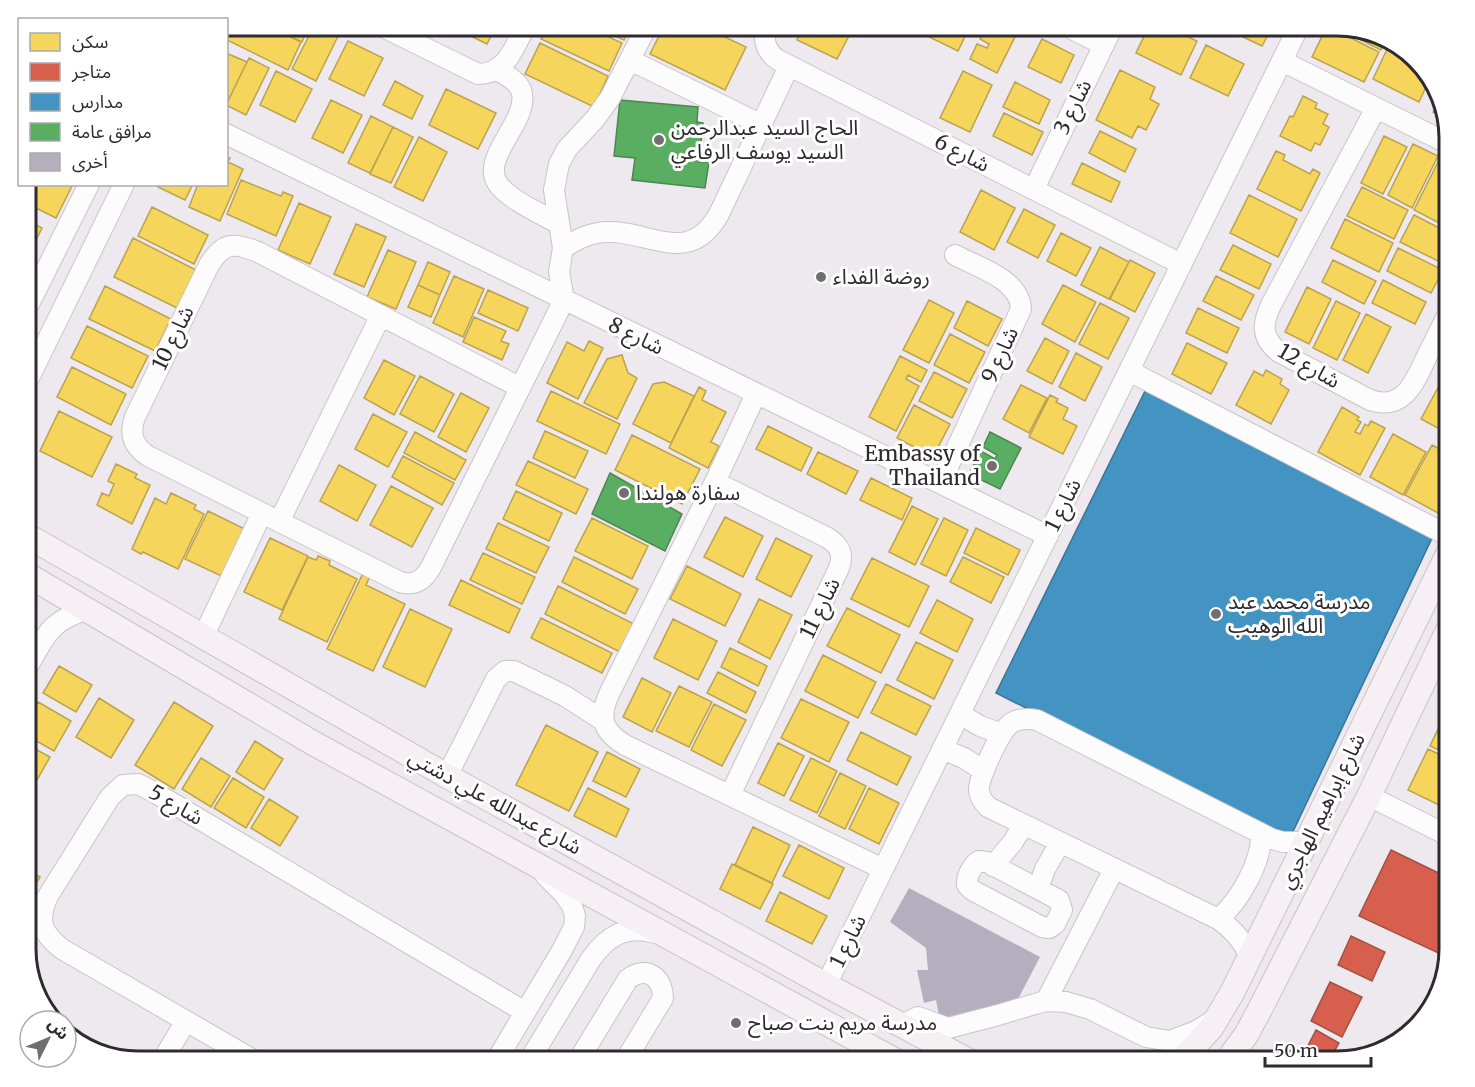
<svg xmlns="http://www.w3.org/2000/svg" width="1475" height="1087" font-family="Merriweather,'Noto Sans Arabic',serif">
<rect width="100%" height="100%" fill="#eee9ee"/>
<path fill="#f6d55c" stroke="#baa24e" stroke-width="1.5" d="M234,26H268L301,42L288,70L227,40Z
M269,26H309L302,42Z
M314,26H336L342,28L316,81L292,69Z
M412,26H437L432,36Z
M450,26H496L487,44Z
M547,26H585L622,43L609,71L541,39Z
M594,26H631L624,40Z
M664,26H702L746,47L725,90L650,54Z
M731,26H748L745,32Z
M803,26H854L837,59L797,40Z
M892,26H913L909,34Z
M924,26H970L958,51L921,33Z
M986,26H1011L1019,29L997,73L970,59L977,44L987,48L989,44L980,39Z
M1149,26H1165L1197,41L1181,75L1136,53Z
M1220,26H1273L1262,46Z
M1327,26L1379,52L1364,82L1312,57Z
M1333,26H1338L1385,42L1381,50Z
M1042,39L1074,55L1061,83L1028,67Z
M348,41L383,58L364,96L329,79Z
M540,43L608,76L594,107L525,74Z
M1390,43L1406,49L1430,78L1419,102L1373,79Z
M1206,45L1244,64L1228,96L1190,78Z
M226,53L247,62L228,101L226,100Z
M249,58L269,68L246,115L226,105Z
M1120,70L1155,87L1150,99L1159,104L1146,130L1138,126L1132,138L1096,120Z
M276,71L312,89L295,122L260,105Z
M963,71L992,85L970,132L940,118Z
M395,81L423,96L412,119L383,105Z
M1015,82L1050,100L1039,124L1003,107Z
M446,89L496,113L478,149L429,125Z
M1303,96L1317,103L1315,108L1328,114L1323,124L1329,127L1320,145L1315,143L1311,151L1280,136L1290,116L1293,117Z
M1440,98L1445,117L1433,112Z
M331,100L362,115L343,153L312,138Z
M1004,113L1043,132L1032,155L993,136Z
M371,116L393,127L370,173L348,163Z
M393,127L413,137L391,183L370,174Z
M1100,131L1136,149L1125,172L1089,153Z
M1384,136L1407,147L1383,194L1361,183Z
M419,137L447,152L423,201L394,187Z
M1413,144L1438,156L1412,208L1388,195Z
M1276,151L1285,155L1283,160L1310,174L1313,169L1320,173L1301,211L1257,189Z
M226,157L230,158L228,162L243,169L220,221L189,207L198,184L215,186L216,184H226Z
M1440,158L1449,163V228L1414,210Z
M1082,163L1120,182L1111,202L1072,184Z
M241,180L281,196L283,192L293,196L276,236L227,214Z
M26,184H73L56,218L26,203Z
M158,184H193L185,200L158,187Z
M1362,187L1408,210L1394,239L1347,216Z
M981,190L1015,208L994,250L960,232Z
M1249,195L1297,219L1278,257L1230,233Z
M299,203L331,217L310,264L278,250Z
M152,207L208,235L194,264L138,236Z
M1024,209L1055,225L1038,258L1007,242Z
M1414,215L1449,233V254L1444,264L1400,242Z
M26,219L42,228L26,260Z
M1345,219L1393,243L1379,272L1331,248Z
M356,224L386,237L364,287L334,274Z
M1061,233L1091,248L1076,276L1047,261Z
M133,238L196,270L177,308L114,277Z
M1233,245L1271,264L1259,289L1220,270Z
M1100,247L1129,262L1109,299L1081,285Z
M1398,248L1443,270L1431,293L1387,271Z
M388,250L416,262L396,309L367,297Z
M1130,260L1155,273L1135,312L1110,299Z
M1333,260L1376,281L1364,304L1322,282Z
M428,262L450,272L440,295L418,285Z
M454,276L484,289L463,337L433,323Z
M1216,276L1254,295L1241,320L1203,301Z
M1383,280L1426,302L1415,324L1372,303Z
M418,285L440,295L431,317L408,307Z
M1063,285L1096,302L1075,342L1042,324Z
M105,286L171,319L155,351L89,319Z
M1307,287L1331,299L1309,344L1285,332Z
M488,290L528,308L518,331L478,313Z
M929,300L954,313L929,363L903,350Z
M967,301L1002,319L988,346L954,328Z
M1336,301L1360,313L1337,360L1313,348Z
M1100,303L1129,318L1108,359L1079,344Z
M1198,308L1239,328L1227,353L1186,333Z
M1366,314L1391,327L1368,373L1343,360Z
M474,317L506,331L501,341L509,344L502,360L463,342Z
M87,326L148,356L132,388L71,358Z
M950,334L985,352L969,383L934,365Z
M1045,338L1069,351L1052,384L1027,371Z
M589,341L603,348L578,399L547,383L567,342L584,351Z
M1187,343L1227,363L1211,394L1172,374Z
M1076,353L1102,367L1085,401L1059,387Z
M622,355L628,373L637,378L617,419L584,403L607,359Z
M900,356L927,370L921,382L908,375L906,379L919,386L896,431L869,417Z
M384,360L415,376L394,415L364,398Z
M1449,361V374L1444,371Z
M72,367L126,394L111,425L57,397Z
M1266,370L1282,379L1280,384L1289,390L1271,424L1236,405L1254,371L1263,376Z
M934,372L967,389L952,418L919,401Z
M1445,375L1449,377V434L1421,419Z
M420,376L454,394L434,432L400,414Z
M664,382L694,396L671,443L633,424L653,384Z
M1021,385L1047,398L1029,433L1003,419Z
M699,387L706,391L702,400L726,412L711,442L719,446L708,468L669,448Z
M551,391L620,424L606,454L537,421Z
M461,393L489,408L466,452L438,437Z
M1050,395L1058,399L1056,402L1068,408L1063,419L1077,426L1063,454L1029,437Z
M914,405L950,424L933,457L897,438Z
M1342,407L1359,417L1357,420L1361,422L1355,432L1360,434L1365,424L1368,426L1371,421L1385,428L1360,475L1318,452Z
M59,411L112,437L92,477L40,451Z
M373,414L407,432L388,467L355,449Z
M768,426L812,448L801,471L756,449Z
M545,431L588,451L575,478L533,458Z
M415,432L466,460L455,480L404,453Z
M1393,434L1426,452L1403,495L1370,477Z
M632,435L700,469L682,504L615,470Z
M1432,445L1449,454V491L1438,513L1405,495Z
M818,452L858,471L846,494L807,474Z
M403,456L454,483L442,505L392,477Z
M528,461L588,489L576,514L516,485Z
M116,464L137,474L135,478L150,485L132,524L97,505L102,493L109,496L114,484L108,481Z
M339,465L376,485L357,521L320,501Z
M871,478L912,498L902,520L860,500Z
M391,486L433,508L412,547L370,525Z
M516,491L562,513L549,541L503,519Z
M171,493L196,505L194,509L204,514L178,569L143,552L141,554L132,549L155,498L166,504Z
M912,506L938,519L915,565L889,552Z
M208,511L251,532L228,579L185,559Z
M725,517L763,536L743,577L704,557Z
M592,518L648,546L632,579L575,551Z
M944,518L968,530L946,576L921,564Z
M498,523L549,547L536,573L486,549Z
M976,528L1020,550L1008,575L964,553Z
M270,538L308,556L282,610L244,592Z
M776,538L812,556L791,597L756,579Z
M483,553L535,577L522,604L470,580Z
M318,556L330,561L329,565L357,579L327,642L279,619L308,557L316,560Z
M574,557L638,589L625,614L562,582Z
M963,557L1004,577L991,603L950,582Z
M872,558L929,586L909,627L851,599Z
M687,566L741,594L725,626L670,599Z
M364,571L371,574L366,585L405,604L373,671L327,649Z
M461,580L520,609L509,633L449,605Z
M558,586L640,627L626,655L545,614Z
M759,599L792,615L770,659L738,642Z
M937,600L973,619L957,652L920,633Z
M26,606L35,612L26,628Z
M847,608L900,635L881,673L827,646Z
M410,609L452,629L425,687L383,667Z
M541,618L612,653L602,673L531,638Z
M673,619L717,641L698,680L654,658Z
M916,642L953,660L934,699L897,680Z
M730,648L767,666L758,686L721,667Z
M823,655L876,682L858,718L805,691Z
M59,666L92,685L76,712L43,693Z
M718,672L756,692L746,713L707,693Z
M642,678L671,693L652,732L623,717Z
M886,684L931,706L916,735L871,713Z
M679,686L712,702L689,747L656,731Z
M99,698L134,720L111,758L76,737Z
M801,699L849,722L829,762L781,738Z
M38,702L71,721L54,751L26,735V724Z
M174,702L213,726L174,789L135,765Z
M714,704L746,720L722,766L691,750Z
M1447,710L1449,712V755L1430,746Z
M546,725L598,752L569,811L516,785Z
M861,732L911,757L897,785L847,760Z
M255,741L283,759L264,790L236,772Z
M778,743L804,756L784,796L758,783Z
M26,744L50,757L33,787L26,783Z
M1428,749L1449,759V782L1439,805L1408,790Z
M607,752L640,769L626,797L593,781Z
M201,758L230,776L211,807L182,789Z
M811,758L837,771L817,813L790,800Z
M840,773L866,786L845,829L819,816Z
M233,778L264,797L246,828L214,808Z
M1449,786V812L1440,807Z
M588,788L629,809L616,837L574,816Z
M869,788L899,803L879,844L849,829Z
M269,799L298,817L280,846L251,828Z
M753,827L790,845L772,883L735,865Z
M799,845L844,868L829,899L783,876Z
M732,864L773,884L760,909L720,889Z
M26,869L40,877L26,901Z
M780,892L827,916L812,944L766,921Z"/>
<path fill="#d6604d" stroke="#a45044" stroke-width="1.5" d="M1391,850L1449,878V950L1447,957L1359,916Z
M1351,936L1385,952L1372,981L1338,965Z
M1330,982L1362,997L1342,1037L1311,1021Z
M1316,1030L1339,1043L1329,1061H1300Z"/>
<path fill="#4393c3" stroke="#3d7496" stroke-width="1.5" d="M1148,385L1433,536L1289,840L996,693Z"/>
<path fill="#5aae61" stroke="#4d8652" stroke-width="1.5" d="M620,100L698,107L697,122L703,123L699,162H709L705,188L632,180L635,158L614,156Z
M990,432L1021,448L1000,489L969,474L981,451L995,459L997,455L983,447Z
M610,473L682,514L665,551L592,514Z"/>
<path fill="#b4aebf" d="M909,888L1040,957L1017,1001L940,1021L936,1000L924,1003L917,970H928L926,948L890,922Z"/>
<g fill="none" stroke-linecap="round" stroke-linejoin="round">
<defs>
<path id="minor" d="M381,26L478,74C506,74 515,47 525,26
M766,26C763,40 765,51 778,60L1181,264
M1066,26L1104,45
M630,60L760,124
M1282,61L1449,144
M497,70C505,75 517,80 521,90C532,119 479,157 498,184C509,200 542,214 559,224
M1376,108L1271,305C1262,324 1261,338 1279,352L1370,400C1405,412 1416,379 1428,354C1435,340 1442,326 1449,312
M226,134L1048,536
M1034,189L1113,26
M563,248C574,241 585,235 597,233C645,225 687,271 719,214L789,66
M26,310L89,184
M1129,371L1449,536
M26,384L124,184
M519,387L258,252C234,242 223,242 209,265L135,417C129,434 133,446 148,456L400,582C415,586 424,580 431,567L564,300L559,272L563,248L554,190L559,164L567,149L595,119L610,98L647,26
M756,394L715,482L610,692C598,717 602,731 625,745L883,869
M715,482L828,538C840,546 844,554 839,568L730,795
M941,482L1021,309C1020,279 977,267 955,255
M279,522L380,317
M203,637L262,513
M26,669C46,637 47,622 86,610
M960,714L980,726L1002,734
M942,749L964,758L984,771
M447,776L496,679L505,671H514L565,696L604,721
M1369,796L1449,836
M979,861L987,862L1059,900L1062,910L1055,924L1049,928L1042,927L972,890L967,885C966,877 972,865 979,861Z
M993,866L1013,842L1023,825
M1038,889L1045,869L1060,843
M1218,919C1239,902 1262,862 1261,834
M1250,957C1243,940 1233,929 1218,919L988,807C983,802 980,798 979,791C978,778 1000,732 1010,724C1018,718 1027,718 1037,720L1272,839L1283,842H1307
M826,985L1299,26
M1046,1001L1114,869
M905,1028L908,1022L918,1017L948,1028L998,1015L1035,1004L1046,1001L1066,1002L1090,1009L1146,1037L1170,1041L1196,1031L1211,1022
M162,1061L186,1021
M255,1061L62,949C41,933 37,920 48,896L110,797L123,785L138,784L152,791L525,1012
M496,1061L561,952L574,927L575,916L572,906L564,894L545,875
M529,1061L591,959C608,935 626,925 655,933
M578,1061L628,979C647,965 662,977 663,998L625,1061"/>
<path id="major" d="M26,535L447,776L826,985L969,1061
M26,574L313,743L896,1061
M1181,1061L1211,1028L1232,993L1449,552
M1227,1061L1246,1035L1258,1013L1369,796L1449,628"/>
</defs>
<use href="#minor" stroke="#c8c4c8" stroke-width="22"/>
<use href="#major" stroke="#c7c4c7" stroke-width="26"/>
<use href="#minor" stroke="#fcfcfc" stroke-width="20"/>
<use href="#major" stroke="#f6eff3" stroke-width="24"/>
</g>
<g fill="#716d71" stroke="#fff" stroke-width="2">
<circle cx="659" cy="140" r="6"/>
<circle cx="821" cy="277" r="6"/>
<circle cx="992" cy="466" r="6"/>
<circle cx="624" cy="493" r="6"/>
<circle cx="1216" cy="614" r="6"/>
<circle cx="736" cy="1023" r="6"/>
</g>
<g text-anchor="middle" stroke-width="6" stroke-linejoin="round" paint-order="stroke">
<g font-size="21" fill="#2e2a2e" stroke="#fff">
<text transform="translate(1073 107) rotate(-64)" y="7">شارع 3</text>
<text transform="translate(962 153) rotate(27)" y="7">شارع 6</text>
<text transform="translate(636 336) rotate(26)" y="7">شارع 8</text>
<text transform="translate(173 338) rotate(-64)" y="7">شارع 10</text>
<text transform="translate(1000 355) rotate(-65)" y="7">شارع 9</text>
<text transform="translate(1309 366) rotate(30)" y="7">شارع 12</text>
<text transform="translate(1063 505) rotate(-64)" y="7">شارع 1</text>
<text transform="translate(820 608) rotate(-64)" y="7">شارع 11</text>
<text transform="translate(495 802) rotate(29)" y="7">شارع عبدالله علي دشتي</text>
<text transform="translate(176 805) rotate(30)" y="7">شارع 5</text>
<text transform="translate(1322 811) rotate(-64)" y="7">شارع إبراهيم الهاجري</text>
<text transform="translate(848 941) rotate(-64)" y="7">شارع 1</text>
</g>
<g font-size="21" fill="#2e2a2e" stroke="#fff" text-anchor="start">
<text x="671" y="135">الحاج السيد عبدالرحمن<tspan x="671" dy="24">السيد يوسف الرفاعي</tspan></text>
<text x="833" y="284">روضة الفداء</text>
<text x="980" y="461" text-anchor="end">Embassy of<tspan x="980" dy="24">Thailand</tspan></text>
<text x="636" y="500">سفارة هولندا</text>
<text x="1228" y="609">مدرسة محمد عبد<tspan x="1228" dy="24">الله الوهيب</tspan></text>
<text x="748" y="1030">مدرسة مريم بنت صباح</text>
</g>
</g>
<path d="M0 0H1475V1087H0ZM138 36H1337A102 102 0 0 1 1439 138V949A102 102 0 0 1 1337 1051H138A102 102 0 0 1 36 949V138A102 102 0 0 1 138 36Z" fill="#fff" fill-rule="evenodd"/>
<path fill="none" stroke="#2e2a2e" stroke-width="3" d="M138 36H1337A102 102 0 0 1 1439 138V949A102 102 0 0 1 1337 1051H138A102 102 0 0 1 36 949V138A102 102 0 0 1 138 36Z"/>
<rect x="18" y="18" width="210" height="168" fill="#ffffff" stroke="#abaaab" stroke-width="1.5"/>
<rect x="30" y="33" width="30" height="18" fill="#f6d55c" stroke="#abaaab" stroke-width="1.5"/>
<text x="72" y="48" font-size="18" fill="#2e2a2e">سكن</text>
<rect x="30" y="63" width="30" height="18" fill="#d6604d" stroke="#abaaab" stroke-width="1.5"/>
<text x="72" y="78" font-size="18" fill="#2e2a2e">متاجر</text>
<rect x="30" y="93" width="30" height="18" fill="#4393c3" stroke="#abaaab" stroke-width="1.5"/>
<text x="72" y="108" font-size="18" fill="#2e2a2e">مدارس</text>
<rect x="30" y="123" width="30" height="18" fill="#5aae61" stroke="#abaaab" stroke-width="1.5"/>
<text x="72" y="138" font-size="18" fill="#2e2a2e">مرافق عامة</text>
<rect x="30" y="153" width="30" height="18" fill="#b4aebf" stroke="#abaaab" stroke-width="1.5"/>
<text x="72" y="168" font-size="18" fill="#2e2a2e">أخرى</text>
<g transform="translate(48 1039) rotate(47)"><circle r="28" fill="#ffffff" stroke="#abaaab" stroke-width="1.5"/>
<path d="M0-4.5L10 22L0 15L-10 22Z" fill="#716d71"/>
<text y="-9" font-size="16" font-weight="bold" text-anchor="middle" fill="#2e2a2e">ش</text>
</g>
<path d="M1265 1057v9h106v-9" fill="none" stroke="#2e2a2e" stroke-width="3"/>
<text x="1274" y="1057" font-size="18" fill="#2e2a2e" stroke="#ffffff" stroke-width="4.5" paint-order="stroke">50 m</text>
</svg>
